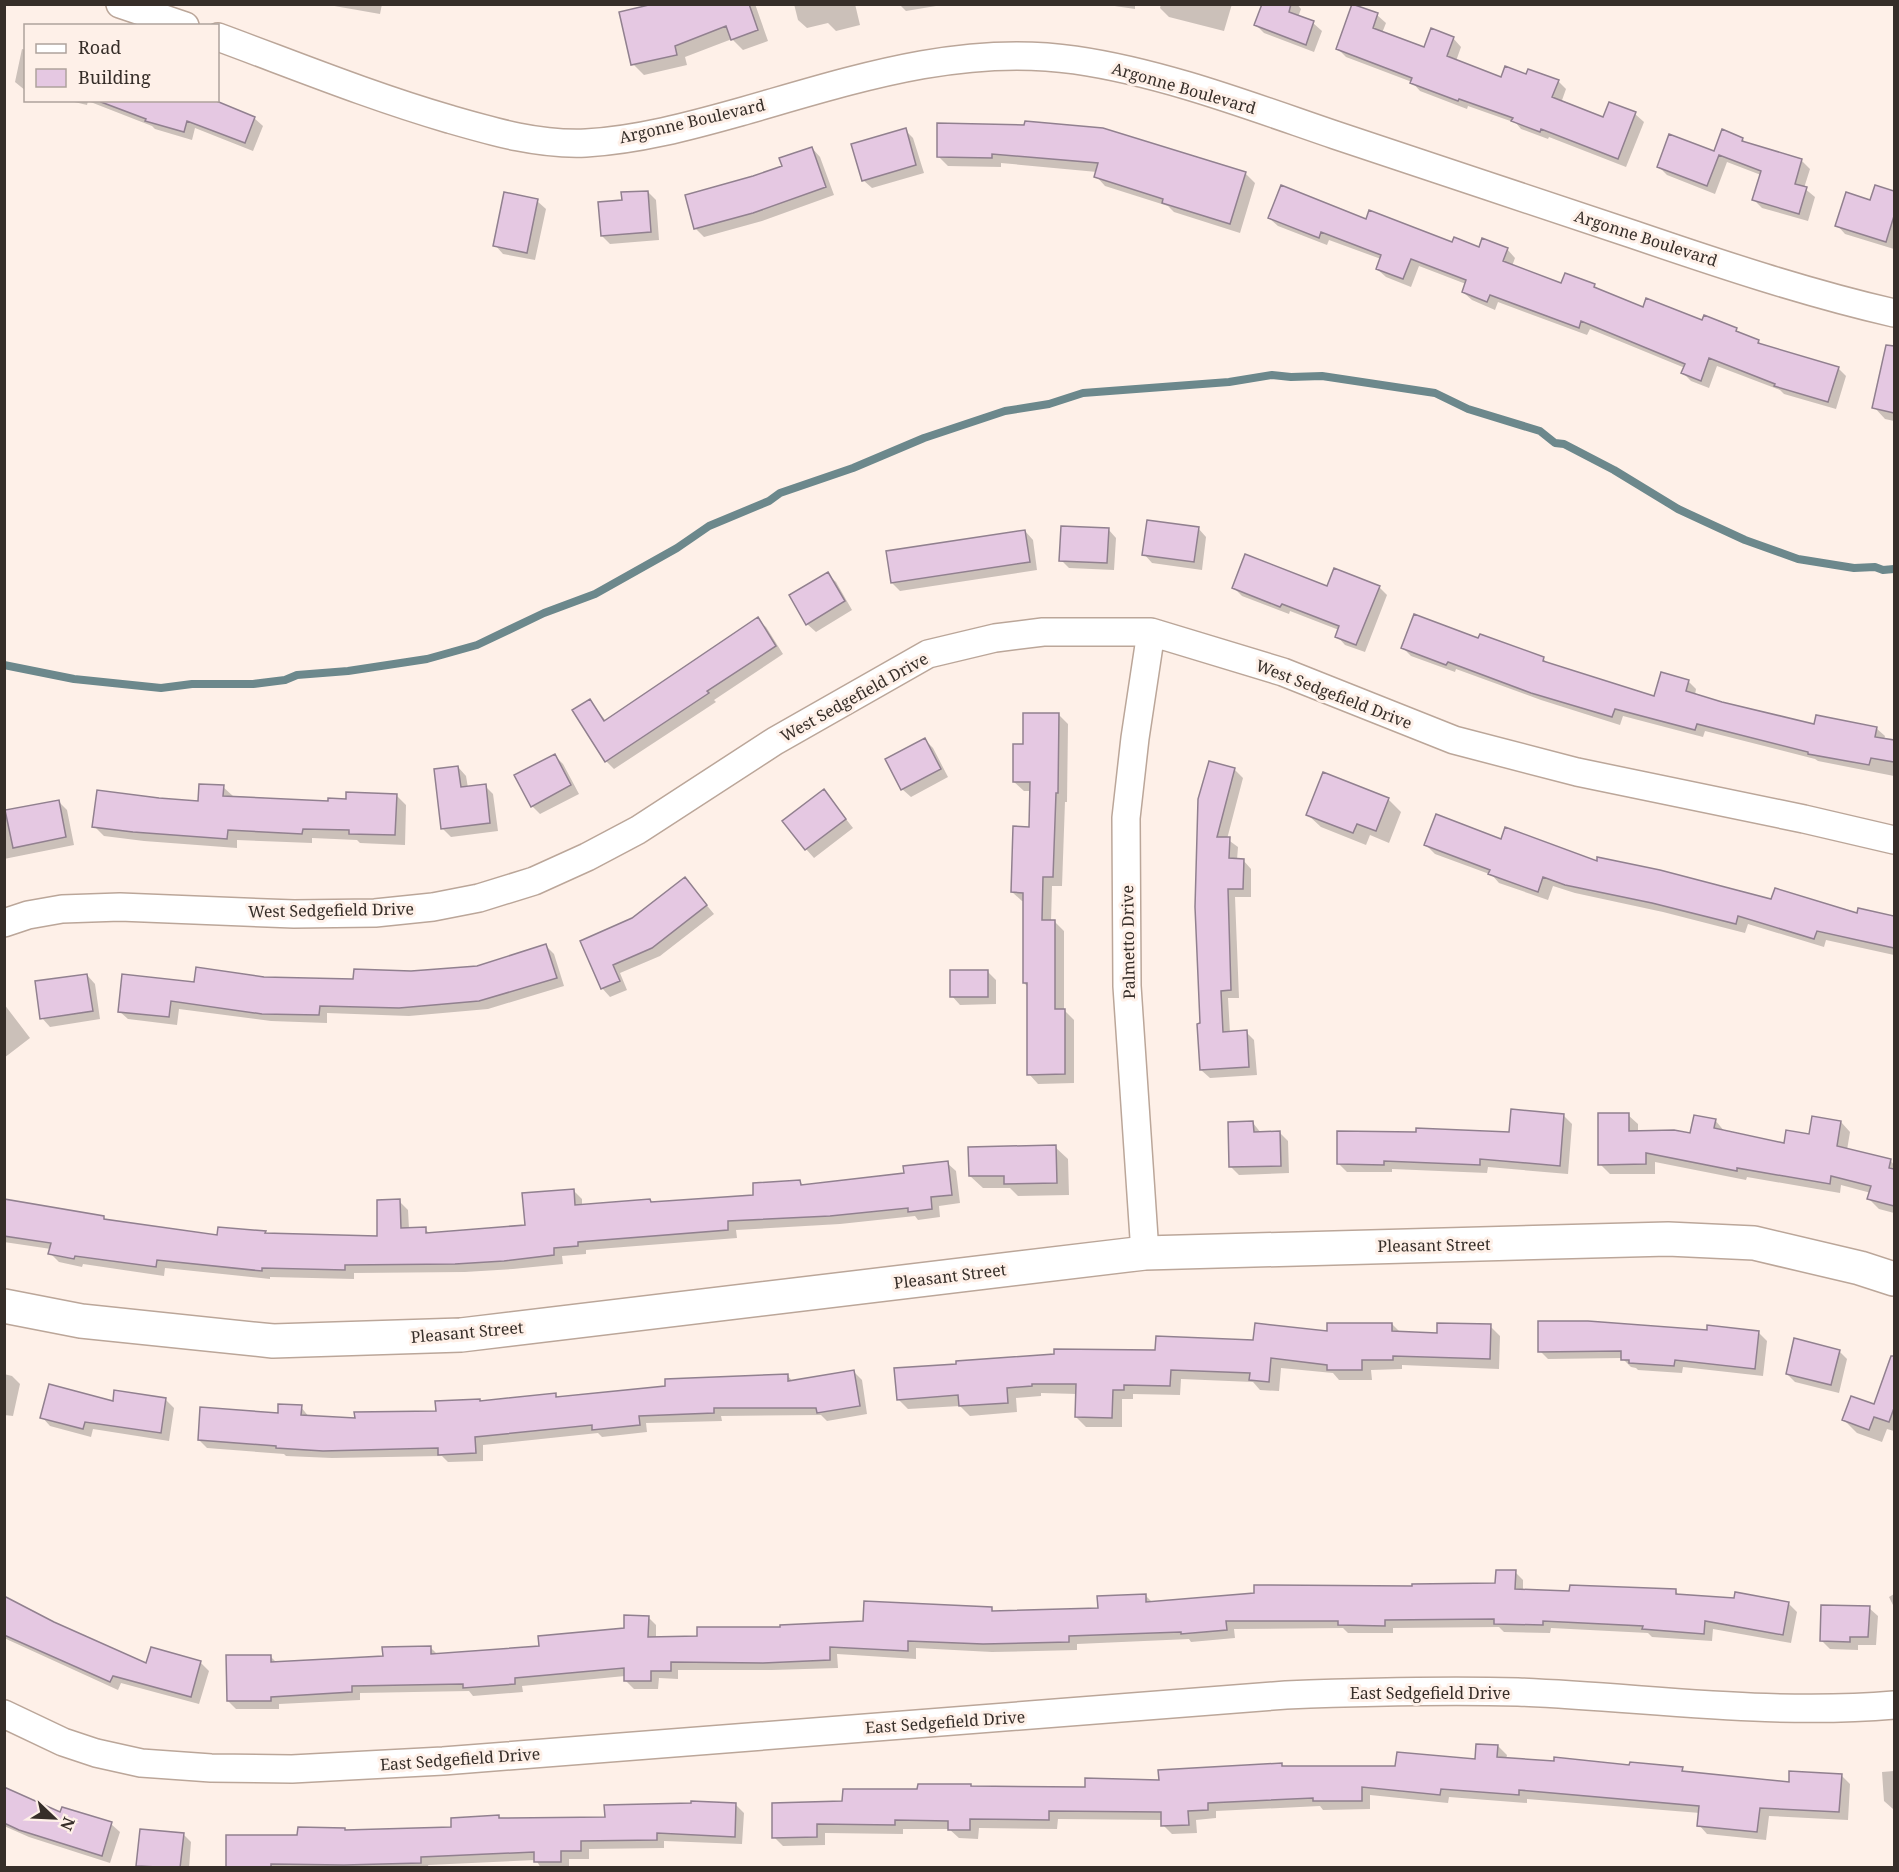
<svg xmlns="http://www.w3.org/2000/svg" width="1899" height="1872" font-family="'Noto Serif',serif">
<rect width="100%" height="100%" fill="#fef0e8"/>
<path fill="#0003" d="M323,4H382L380,14Z
M659,4H755L768,41L743,50L732,39L685,57L687,65L644,75L633,64Z
M794,4H855L860,25L836,31L828,23L807,28L798,20Z
M899,4H948L906,11Z
M1101,4H1135V9Z
M1161,4H1232L1224,31L1169,17L1160,8Z
M1264,4H1297L1301,9L1298,17L1313,23L1322,31L1314,52L1264,33L1256,25Z
M1353,6L1377,15L1386,23L1382,33L1425,49L1453,38L1461,47L1456,61L1502,78L1527,76L1558,81L1566,89L1561,103L1604,119L1635,114L1644,122L1626,167L1549,137L1548,139L1521,129L1516,123L1468,106L1467,109L1420,91L1412,82L1346,57L1338,49Z
M22,49L26,50V91L15,82Z
M66,100H197L254,118L263,126L253,151L195,128L192,140L155,129L152,126L88,101L87,105Z
M939,125L1245,173L1255,183L1240,233L1174,212L1168,206L1105,186L1096,176L1097,172L1001,163V167L948,166L938,156Z
M905,130L913,138L924,173L872,188L863,180Z
M1742,139L1748,145L1801,160L1810,169L1804,188L1815,197L1808,221L1762,208L1754,200L1761,175L1727,162L1715,194L1667,175L1659,167L1715,152Z
M812,148L820,157L834,195L762,221L704,237L696,229L687,196L783,167Z
M1876,186L1894,192V249L1845,234L1837,225L1871,201Z
M648,192L656,200L659,240L610,244L602,236L623,202Z
M537,201L546,209L535,260L503,254L495,245Z
M1269,218L1367,221L1452,244L1480,249H1507L1515,258L1512,266L1562,285H1594L1601,291L1644,309L1736,329L1742,335L1758,341L1763,346L1838,368L1846,376L1836,409L1784,394L1780,390L1717,366L1709,388L1691,381L1683,373L1685,368L1590,329L1587,335L1498,302L1495,310L1472,300L1463,292L1466,284L1419,266L1411,287L1386,277L1377,269L1381,259L1329,240L1327,245L1278,226Z
M1881,372L1894,375V421L1885,419L1874,407Z
M1198,528L1206,537L1202,570L1152,563L1144,554Z
M1108,529L1116,538L1114,570L1069,568L1061,560Z
M1025,531L1033,540L1037,570L900,591L892,583Z
M827,574L836,582L852,610L816,632L807,624Z
M1379,587L1387,595L1365,652L1345,645L1337,636L1339,630L1290,611L1289,614L1242,596L1234,588Z
M757,619L766,627L783,654L714,700L716,702L614,769L606,761L590,701L606,721Z
M1479,640L1543,659L1549,664L1655,698L1688,681L1696,689L1695,695L1815,726L1876,728L1885,736L1884,740L1894,742V776L1818,761L1815,759L1705,731L1703,737L1623,716L1620,725L1541,700L1456,669L1455,672L1411,656L1403,648Z
M1058,714L1068,724L1067,802H1065L1062,886H1052L1051,922L1054,921L1064,931V1010L1074,1020V1083L1038,1084L1029,1074L1028,987L1024,983L1025,901H1022L1012,892L1031,829V791H1024L1014,782L1024,746Z
M925,740L933,748L948,777L911,797L902,789Z
M555,756L563,764L579,794L540,814L532,806Z
M458,767L466,776L468,788L485,786L493,794L498,831L451,837L443,829Z
M1234,769L1243,778L1227,839L1238,847L1237,860H1243L1251,869V897H1235L1239,998H1228L1230,1033L1246,1032L1254,1040L1257,1075L1210,1078L1201,1070V1025L1196,907Z
M223,787L233,796L330,802L396,795L406,805L405,845L360,843L357,840L312,838V843L237,840V848L144,841L104,836L94,826L199,802Z
M824,791L853,828L814,858L806,849Z
M1388,799L1401,812L1389,843L1370,835L1366,845L1321,827L1308,815Z
M59,802L67,810L74,845L4,859V812Z
M1502,841L1772,901L1858,915L1859,909L1894,917V955L1826,940L1824,947L1748,924L1745,933L1663,912L1575,893L1553,886L1548,900L1499,883L1492,875L1435,854L1426,845Z
M685,879L714,914L660,956L620,973L627,990L610,997L602,988L633,920Z
M546,946L554,954L564,986L488,1009L409,1016L327,1013V1023L271,1021L179,1009L177,1025L128,1019L119,1011L195,984L355,981L411,973L477,967Z
M987,971L996,980V1004L960,1005L952,996Z
M87,975L95,984L100,1019L50,1027L42,1018Z
M4,1004L30,1038L4,1058Z
M1628,1115L1638,1124V1132L1691,1135L1715,1120L1725,1132L1786,1144L1841,1122L1850,1132L1847,1150L1891,1161L1894,1165V1213L1879,1209L1869,1199L1871,1193L1841,1185L1840,1193L1747,1177L1746,1180L1655,1162V1174H1610L1600,1164Z
M1564,1116L1572,1124L1568,1174L1488,1167L1487,1173L1392,1169V1172H1347L1338,1163L1510,1133Z
M1253,1123L1261,1133H1280L1288,1141L1289,1173L1239,1175L1230,1166Z
M1055,1147L1068,1159L1069,1195L1018,1196L1010,1188H983L970,1176Z
M947,1163L956,1171L960,1203L939,1206L940,1217L918,1220L915,1216L840,1224L736,1230L737,1238L586,1250V1254L562,1256L563,1264L513,1269L465,1272L354,1273V1279L270,1277V1279L165,1268L164,1276L83,1264L82,1267L59,1262L50,1253L51,1249L4,1242V1201L104,1218L107,1221L219,1237L265,1233L267,1235L379,1237L399,1201L408,1210L409,1229H425L430,1234L527,1227L573,1190L582,1199V1205L650,1201L652,1203L755,1196L800,1182L804,1186L906,1175Z
M1392,1324L1401,1333L1438,1334L1490,1326L1500,1336L1499,1369L1402,1365V1369L1371,1370L1372,1380H1339L1333,1373L1281,1368L1279,1391L1260,1390L1253,1382L1181,1379L1180,1395L1133,1394V1399H1122V1427H1086L1076,1417L1077,1394L1041,1393V1396L1016,1398L1017,1412L970,1416L960,1406L908,1409L898,1399L1157,1352Z
M1708,1331L1759,1333L1767,1341L1763,1376L1683,1367L1682,1373L1638,1370L1636,1368L1631,1367L1622,1358L1548,1359L1540,1351Z
M1839,1351L1847,1359L1839,1393L1795,1382L1787,1374Z
M1890,1364L1894,1365V1431L1887,1429L1882,1442L1857,1433L1844,1420L1875,1406Z
M854,1372L862,1380L867,1414L827,1421L821,1415L721,1416L722,1421L646,1423L647,1432L602,1437L598,1433L483,1445V1461L448,1462L442,1456L332,1458L286,1456L284,1454L207,1448L199,1440L301,1407L309,1417L356,1420L437,1412L481,1402L555,1395L558,1398L788,1376L793,1382Z
M4,1374L12,1376L20,1384L13,1416L4,1415Z
M165,1399L174,1408L169,1441L93,1429L91,1437L50,1426L42,1417L114,1403Z
M1515,1572L1523,1580V1591H1675L1681,1596L1788,1603L1797,1612L1791,1643L1713,1629L1712,1641L1652,1637L1648,1633L1551,1628L1550,1633L1504,1632L1499,1627L1393,1628V1633H1348L1343,1628L1234,1629L1235,1638L1191,1642L1189,1639L1077,1644V1650L992,1652L916,1648V1659L837,1654L838,1668L772,1670H678V1679L659,1678L658,1689H634L625,1680V1676L522,1686L523,1692L473,1696L469,1691L360,1693V1700L279,1704V1709H236L228,1701L270,1656L277,1663L384,1657L430,1647L438,1655L541,1647L625,1630L648,1617L656,1625V1638H698L782,1629L865,1623L991,1609L996,1613L1100,1609L1146,1596L1153,1603L1497,1584Z
M1894,1594V1607L1889,1597Z
M4,1599L147,1665L200,1662L209,1671L199,1704L121,1683L118,1690L4,1638Z
M1869,1608L1878,1616L1876,1645H1858V1650L1830,1649L1821,1640Z
M1498,1746L1507,1755L1506,1759L1682,1769L1686,1773L1790,1784L1841,1775L1850,1784L1848,1820L1769,1816L1766,1840L1707,1834L1699,1825L1700,1813L1527,1799V1803L1449,1797L1448,1803L1370,1795V1809L1323,1810L1320,1806L1216,1811V1818L1196,1820L1197,1833L1172,1834L1163,1825V1820L1058,1819L1057,1829L979,1828L978,1839L959,1838L949,1829H903V1834L825,1833V1845L783,1846L774,1837L844,1803L919,1791L973,1788L1086,1789L1160,1781L1281,1764L1284,1767L1397,1768L1477,1761Z
M1894,1771V1809H1893L1884,1801L1882,1772Z
M4,1788L61,1814L111,1824L120,1832L110,1863L29,1837L4,1826Z
M735,1804L744,1813L742,1844L664,1841V1848L589,1849V1859H569V1868H541L536,1860L428,1865L429,1868H227L299,1836L346,1831L453,1828L499,1817L501,1819L606,1818Z
M183,1834L191,1842L189,1868H140L138,1866Z"/>
<g fill="none" stroke-linecap="round" stroke-linejoin="round">
<path stroke="#6c888c" stroke-width="8" d="M4,665L74,679L161,688L192,684H253L285,680L297,675L348,671L427,659L477,645L544,613L595,594L677,548L709,526L769,501L780,493L853,468L924,438L1005,411L1049,404L1083,393L1229,382L1272,375L1291,377L1322,376L1435,393L1468,409L1540,431L1555,443L1564,444L1614,470L1678,509L1745,540L1798,559L1854,568L1875,567L1883,570L1894,569"/>
</g>
<path fill="#e5c8e2" stroke="#91808f" stroke-width="1.5" d="M653,4H749L758,30L731,40L726,26L675,46L677,55L631,65L619,12Z
M1262,4H1291L1289,12L1314,21L1306,45L1254,25Z
M1352,4L1378,13L1373,28L1424,47L1431,28L1454,37L1447,56L1501,77L1505,66L1526,74L1528,69L1559,80L1552,97L1603,117L1609,102L1636,112L1618,159L1541,129L1540,132L1511,121L1513,118L1459,99L1458,101L1410,83L1412,78L1336,49Z
M102,100H214L255,117L245,143L187,121L184,132L145,121L146,119L101,102Z
M1025,121L1103,128L1246,172L1230,224L1162,203L1163,199L1094,177L1098,163L992,154V158L937,157V123L1024,125Z
M906,128L916,165L862,181L851,144Z
M1722,129L1743,138L1742,141L1802,159L1795,184L1807,187L1799,214L1752,200L1761,171L1719,155L1707,186L1657,167L1669,134L1714,151Z
M812,147L826,187L753,213L694,229L685,195L753,176L782,166L779,158Z
M1281,185L1366,219L1369,210L1452,242L1454,237L1479,247L1482,238L1508,248L1503,261L1561,283L1565,273L1595,284L1594,287L1643,307L1646,298L1702,320L1704,315L1737,328L1736,331L1759,340L1758,343L1839,367L1828,402L1774,386L1775,384L1709,358L1701,381L1681,373L1685,364L1581,321L1579,328L1490,295L1487,302L1462,292L1466,280L1411,259L1403,279L1376,269L1381,255L1321,232L1319,238L1268,218Z
M1875,185L1894,191V216L1886,242L1835,226L1846,192L1870,200Z
M648,191L651,232L601,236L598,202L622,200L621,192Z
M504,192L538,199L527,253L493,246Z
M1886,345L1894,346V413L1872,408Z
M1147,520L1199,527L1194,562L1142,555Z
M1061,526L1109,528L1107,563L1059,561Z
M1025,530L1030,562L891,583L886,551Z
M1245,554L1327,586L1334,568L1380,586L1356,645L1335,637L1339,626L1282,604L1280,607L1232,588Z
M828,572L845,601L806,625L789,595Z
M1414,614L1478,638L1480,634L1544,657L1543,661L1654,696L1661,672L1689,680L1686,691L1722,702L1814,724L1816,715L1877,727L1875,737L1894,740V762L1871,758L1869,765L1808,754V752L1697,724L1695,730L1615,709L1612,717L1531,693L1448,662L1446,665L1401,648Z
M758,617L776,646L707,691L709,693L605,762L572,710L590,699L604,721Z
M1023,713H1059L1058,793H1056L1053,877H1043L1042,920H1055V1009H1065V1074L1027,1075V983H1023V893L1011,892L1013,826L1029,827L1030,782H1013V744H1023Z
M925,738L941,769L901,790L885,759Z
M555,754L571,785L531,807L514,775Z
M1209,761L1235,768L1217,837H1230L1229,858L1244,859L1243,889H1228L1231,990L1221,991L1223,1032L1247,1030L1249,1067L1200,1070L1197,1024L1200,1023L1195,907L1198,799Z
M458,766L461,787L486,784L490,823L441,829L434,769Z
M1323,772L1389,798L1376,831L1357,824L1353,833L1306,815Z
M199,784L224,785L223,796L328,801V798L346,799V792L397,794L395,835L349,834V830L303,829L302,834L228,830L227,839L133,832L92,827L97,790L159,798L198,801Z
M824,789L846,819L805,850L782,821Z
M59,800L66,837L13,848L5,810Z
M1436,814L1501,839L1505,827L1597,861V857L1660,870L1771,899L1775,888L1857,913L1858,908L1894,916V948L1817,931L1814,939L1738,916L1736,924L1652,903L1565,885L1543,877L1538,892L1488,874L1490,870L1424,845Z
M685,877L707,905L652,948L613,965L620,981L601,989L580,941L632,918Z
M546,944L557,978L479,1001L399,1008L320,1006L319,1015L262,1014L171,1001L169,1017L118,1012L122,974L194,982L196,967L264,977L353,979L354,969L411,971L477,966Z
M950,970H988V997H950Z
M87,974L93,1011L40,1019L35,981Z
M1511,1109L1564,1114L1560,1166L1480,1159V1165L1384,1161V1165L1337,1164V1131L1416,1132V1128L1509,1132Z
M1598,1113H1629V1131L1674,1130L1690,1133L1694,1115L1716,1119L1714,1128L1784,1143L1786,1130L1809,1134L1812,1116L1841,1121L1837,1146L1891,1159L1889,1168L1894,1169V1206L1867,1199L1871,1186L1831,1176L1830,1184L1737,1168V1171L1646,1153V1164L1598,1165Z
M1253,1121L1254,1132L1280,1131L1281,1166L1229,1167L1228,1122Z
M1056,1145L1057,1183L1004,1184V1176H969L968,1147Z
M948,1161L952,1195L931,1197L932,1209L908,1212V1208L830,1216L728,1221V1230L578,1242V1246L554,1248V1255L504,1261L455,1264L345,1265V1270L262,1268V1271L157,1260L156,1267L75,1256L74,1259L48,1254L51,1243L4,1236V1199L104,1216V1219L217,1235L218,1227L266,1231L265,1233L377,1236V1200L400,1199L401,1228L426,1227V1233L525,1225L522,1193L574,1189L575,1205L650,1199L651,1202L753,1195V1183L800,1180L801,1185L904,1173L903,1166Z
M1538,1321H1588L1707,1330V1325L1759,1331L1755,1369L1675,1360L1674,1366L1629,1363V1360H1621V1351L1538,1352Z
M1255,1323L1327,1331V1323H1392V1331L1437,1333V1323L1491,1324L1490,1359L1393,1356V1360H1362V1370H1327V1365L1271,1358L1269,1382L1249,1380L1250,1373L1171,1370L1170,1386L1124,1385V1390H1113L1112,1418L1075,1417L1076,1384H1032V1386L1007,1388L1008,1403L959,1406L958,1395L897,1400L894,1368L956,1364V1361L1054,1354V1349L1155,1350L1156,1336L1253,1340Z
M1794,1338L1840,1350L1831,1385L1786,1374Z
M1891,1356H1894V1408L1889,1422L1874,1417L1869,1430L1842,1420L1851,1396L1874,1404Z
M854,1370L860,1406L817,1413L816,1408H714V1413L639,1416L640,1425L592,1430V1425L475,1437L476,1453L438,1455V1448L323,1451L276,1448V1446L198,1440L200,1407L278,1413V1404L302,1405L301,1415L355,1418L354,1412L436,1411L435,1401L480,1399V1401L556,1393V1397L665,1386V1379L788,1374V1381Z
M49,1384L113,1401L114,1390L166,1398L161,1433L85,1422L83,1429L40,1418Z
M1496,1570H1516L1515,1589L1569,1591L1570,1585L1676,1589V1594L1734,1598L1735,1592L1789,1602L1783,1635L1705,1621L1704,1634L1642,1629L1643,1626L1543,1621V1625L1494,1624V1619L1385,1620V1626L1338,1625V1621H1226L1227,1630L1181,1634V1632L1069,1636V1642L983,1644L908,1641V1651L830,1647V1660L763,1663L671,1662V1671H651V1681H624V1668L515,1678V1684L463,1688V1684L352,1686V1692L271,1697V1701H227L226,1655H271V1662L383,1656L382,1647L431,1646V1654L539,1646L538,1636L624,1628V1615L649,1616L648,1637L697,1636V1627H780V1625L863,1621L864,1601L992,1607V1611L1098,1608L1097,1596L1146,1594V1602L1254,1593V1585L1412,1586V1584L1495,1583Z
M4,1596L54,1622L146,1663L151,1647L201,1661L191,1697L113,1676L110,1682L4,1635Z
M1821,1605L1870,1606L1868,1637H1850V1642L1820,1641Z
M1476,1744L1498,1745L1497,1757L1554,1761V1757L1629,1765L1630,1762L1683,1767L1682,1771L1789,1782V1771L1842,1774L1839,1812L1760,1808L1757,1832L1697,1826L1699,1806L1519,1790V1795L1441,1789L1440,1795L1362,1787V1801H1313V1798L1208,1803V1810L1188,1811L1189,1825L1161,1826V1812L1049,1811V1820L970,1819V1830H948V1821L895,1820V1825L817,1824V1837L772,1838V1803L842,1801L843,1789H917L918,1784H971V1786L1085,1787V1778L1159,1780L1158,1770L1282,1763V1766H1395L1397,1752L1475,1759Z
M4,1787L60,1812L62,1807L112,1822L102,1856L19,1830L4,1823Z
M691,1801L736,1803L735,1837L657,1833V1840L581,1841V1851H561V1862H534V1852L421,1857V1863L344,1865L271,1864V1868H226V1835H297L298,1827L345,1828V1830L451,1827V1818L499,1815V1818L605,1817L604,1805L691,1803Z
M140,1829L184,1833L180,1868L136,1866Z"/>
<g fill="none" stroke-linecap="round" stroke-linejoin="round">
<defs>
<path id="minor" d="M120,4L185,26
M218,37C294,65 370,96 449,119C494,132 538,145 586,143C638,140 690,126 740,112C849,81 960,43 1075,60C1164,73 1250,106 1335,135C1435,168 1535,202 1635,235C1720,264 1807,293 1894,313
M4,923L28,915L62,909L120,907L294,914L375,913L433,907L479,898L534,881L587,857L638,830L775,741L928,654L995,638L1043,632H1151L1283,672L1454,740L1577,772L1804,819L1894,840
M1145,1253L1127,986L1126,818L1135,738L1151,632
M4,1714L63,1742L96,1753L141,1763L211,1768L292,1769L443,1761L1286,1695C1363,1692 1440,1690 1518,1692C1643,1697 1769,1716 1894,1705"/>
<path id="tertiary" d="M4,1306L81,1321L273,1341L461,1335L1145,1253L1668,1239L1754,1243L1860,1268L1894,1279"/>
</defs>
<use href="#minor" stroke="#bba699" stroke-width="30"/>
<use href="#tertiary" stroke="#bba699" stroke-width="36"/>
<use href="#minor" stroke="#fff" stroke-width="27"/>
<use href="#tertiary" stroke="#fff" stroke-width="33"/>
</g>
<g text-anchor="middle" stroke-width="6" stroke-linejoin="round" paint-order="stroke">
<g font-size="16" fill="#362e29" stroke="#fef0e8">
<text transform="translate(1184 88) rotate(16)" y="6">Argonne Boulevard</text>
<text transform="translate(692 121) rotate(-13)" y="6">Argonne Boulevard</text>
<text transform="translate(1646 238) rotate(18)" y="6">Argonne Boulevard</text>
<text transform="translate(1334 694) rotate(21)" y="6">West Sedgefield Drive</text>
<text transform="translate(854 697) rotate(-29)" y="6">West Sedgefield Drive</text>
<text transform="translate(331 910) rotate(-1)" y="6">West Sedgefield Drive</text>
<text transform="translate(1128 942) rotate(-91)" y="6">Palmetto Drive</text>
<text transform="translate(1434 1245) rotate(-1)" y="6">Pleasant Street</text>
<text transform="translate(950 1276) rotate(-7)" y="6">Pleasant Street</text>
<text transform="translate(467 1332) rotate(-5)" y="6">Pleasant Street</text>
<text x="1430" y="1699">East Sedgefield Drive</text>
<text transform="translate(945 1722) rotate(-4)" y="6">East Sedgefield Drive</text>
<text transform="translate(460 1759) rotate(-4)" y="6">East Sedgefield Drive</text>
</g>
</g>
<rect width="1899" height="1872" fill="none" stroke="#362e29" stroke-width="12"/>
<rect x="24" y="24" width="195" height="78" fill="#fef0e8" stroke="#aea29c" stroke-width="1.5"/>
<rect x="36" y="44" width="30" height="9" fill="#ffffff" stroke="#aea29c" stroke-width="1.5"/>
<text x="78" y="54" font-size="18" fill="#362e29">Road</text>
<rect x="36" y="69" width="30" height="18" fill="#e5c8e2" stroke="#aea29c" stroke-width="1.5"/>
<text x="78" y="84" font-size="18" fill="#362e29">Building</text>
<g transform="translate(54 1818) rotate(113)" stroke="#fef0e8" stroke-width="4.5" paint-order="stroke">
<path d="M0-4.5L10 22L0 15L-10 22Z" fill="#362e29"/>
<text y="-9" font-size="16" font-weight="bold" text-anchor="middle" fill="#362e29">N</text>
</g>
</svg>
